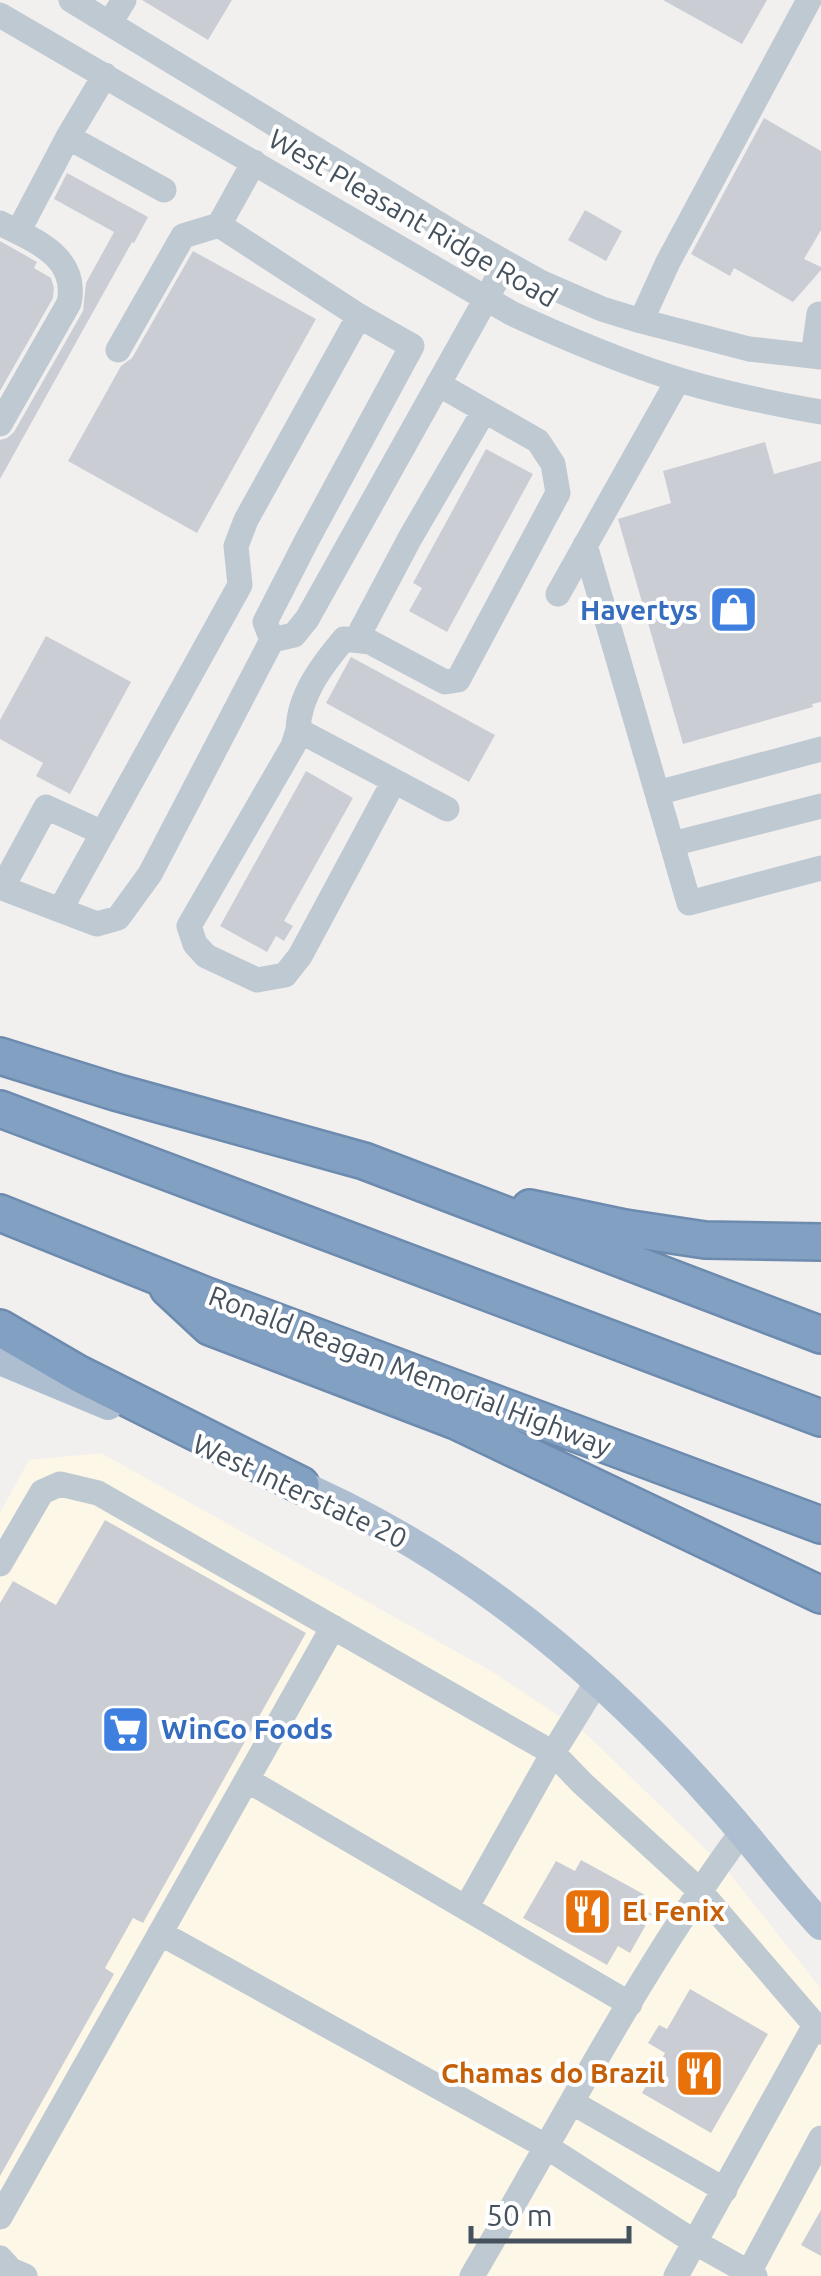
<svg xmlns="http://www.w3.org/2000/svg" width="821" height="2276" font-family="Ubuntu,sans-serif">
<rect width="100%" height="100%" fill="#f2efef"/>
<path fill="#fdf7e7" d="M101,1453L491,1671L585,1733L727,1870L821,1989V2276H0V1513L29,1460Z"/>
<path fill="#caced4" d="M142,0H232L208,40Z
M663,0H767L742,44Z
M764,118L821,151V230L804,259L821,267V270L793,302L734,268L730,276L691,254Z
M67,173L148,217L134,243L132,242L0,479V440L7,438L14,432L83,311L86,283L114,232L54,199Z
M585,210L622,231L606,261L568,240Z
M0,241L37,262L34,268L51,278L54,288L53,298L0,391Z
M193,251L316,319L197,533L68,461L121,366L132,358Z
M765,442L774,474L821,461V702L812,704L813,707L683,744L618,519L671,503L663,471Z
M486,449L533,474L447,632L409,611L422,588L413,583Z
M46,636L131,682L70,794L36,776L43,763L0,739V720Z
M351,657L495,735L469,782L326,703Z
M306,771L353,798L284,921L293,926L284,941L276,936L267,952L220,926Z
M105,1520L306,1633L143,1923L133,1918L105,1968L114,1974L0,2176V1603L13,1581L56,1605Z
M581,1860L647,1896L640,1908L652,1914L630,1953L618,1946L607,1965L523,1918L556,1861L575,1871Z
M690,1989L768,2034L711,2133L642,2093L665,2053L648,2043L659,2025L667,2029Z
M821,2210V2256L801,2245Z"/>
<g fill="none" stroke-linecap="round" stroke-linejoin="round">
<defs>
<path id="highway" d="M0,1056L115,1092L364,1161L821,1335
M0,1109L821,1418
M530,1208L625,1228L705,1240L821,1242
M0,1213L207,1296L821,1525
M168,1288L210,1327L456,1421L821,1595
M0,1328L79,1374L301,1485"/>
</defs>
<use href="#highway" stroke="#6d8bae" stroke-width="40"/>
<path stroke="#bec9d2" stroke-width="25" d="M71,0L460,237L540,282L602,309L641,321L749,349L821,357
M0,15L511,313C563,337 615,359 670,377C719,393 770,403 821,412
M110,23L124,0
M105,75L68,137L164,190
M0,223C33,240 79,256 69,303L0,424
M18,232L68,137
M641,321L668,262L809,0
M118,350L183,236L219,225
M813,356L819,314
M438,384L538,441L553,464L558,493L458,680L445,682L370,642L344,639C322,665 299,695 298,730L447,809
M585,545L689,903L821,868
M558,594L678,380
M272,640L294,635L307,619L506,263
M356,640L410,538L484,411
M298,730L293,746L189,926L195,944L206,956L257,980L285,975L300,956L394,781
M657,793L821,749
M672,844L821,806
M0,887L60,910L240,585L236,546L246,520L359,316L219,225L254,162
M2,888L46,807L103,833
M60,910L97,924L118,918L150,874L272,640L265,622L307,540L412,346L359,316
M0,1564L42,1492L60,1484L98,1493L553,1753L598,1680
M247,1780L630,2004
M466,1908L553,1753L582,1783L699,1890L821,2032
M160,1933L547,2147L696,2243L755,2276
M573,2103L725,2190
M0,2217L333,1627
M0,2258L11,2270L25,2276
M472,2276C560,2127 639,1971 742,1832
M676,2276L815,2025
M747,2276L821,2138"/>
<path stroke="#acbed0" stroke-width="30" d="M0,1360L108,1405
M279,1476C449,1546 591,1661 712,1797C750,1838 783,1884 821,1925"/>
<use href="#highway" stroke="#82a0c2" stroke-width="35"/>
</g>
<defs>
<symbol id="shop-square" viewBox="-11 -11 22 22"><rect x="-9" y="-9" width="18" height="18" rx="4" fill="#3f7fe0" stroke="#fff"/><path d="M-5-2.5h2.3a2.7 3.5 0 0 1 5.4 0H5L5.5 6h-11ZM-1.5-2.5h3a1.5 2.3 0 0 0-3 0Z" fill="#fff"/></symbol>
<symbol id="supermarket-square" viewBox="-11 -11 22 22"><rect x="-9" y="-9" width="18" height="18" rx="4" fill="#3f7fe0" stroke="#fff"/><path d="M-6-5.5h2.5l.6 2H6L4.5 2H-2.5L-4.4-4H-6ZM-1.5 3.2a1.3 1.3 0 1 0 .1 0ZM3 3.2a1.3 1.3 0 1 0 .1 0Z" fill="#fff"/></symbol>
<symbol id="restaurant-square" viewBox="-11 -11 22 22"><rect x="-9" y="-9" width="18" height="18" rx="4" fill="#e8710a" stroke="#fff"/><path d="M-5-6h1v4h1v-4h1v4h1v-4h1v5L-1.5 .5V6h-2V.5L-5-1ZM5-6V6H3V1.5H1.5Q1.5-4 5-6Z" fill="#fff"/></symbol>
</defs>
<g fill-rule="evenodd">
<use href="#shop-square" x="706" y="582" width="55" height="55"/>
<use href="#supermarket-square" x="98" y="1702" width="55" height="55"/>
<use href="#restaurant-square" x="560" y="1884" width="55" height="55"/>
<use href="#restaurant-square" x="672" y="2046" width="55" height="55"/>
</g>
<g text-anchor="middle" stroke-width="8" stroke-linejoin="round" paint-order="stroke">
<g font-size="28" fill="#45525e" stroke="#fff">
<text transform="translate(413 218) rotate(30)" y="10">West Pleasant Ridge Road</text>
<text transform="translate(410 1371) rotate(21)" y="10">Ronald Reagan Memorial Highway</text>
<text transform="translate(300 1491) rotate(25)" y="10">West Interstate 20</text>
</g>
<g font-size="28" font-weight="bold" fill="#366cbe" stroke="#fff" text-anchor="end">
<text x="698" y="620">Havertys</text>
<text x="161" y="1739" text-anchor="start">WinCo Foods</text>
</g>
<g font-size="28" font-weight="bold" fill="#c56008" stroke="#fff" text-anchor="start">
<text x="622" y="1921">El Fenix</text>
<text x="665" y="2083" text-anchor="end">Chamas do Brazil</text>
</g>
</g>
<path d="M471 2226v15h158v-15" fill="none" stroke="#45525e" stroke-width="5"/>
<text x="486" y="2226" font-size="30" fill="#45525e" stroke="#ffffff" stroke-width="8" paint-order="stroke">50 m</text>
</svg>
